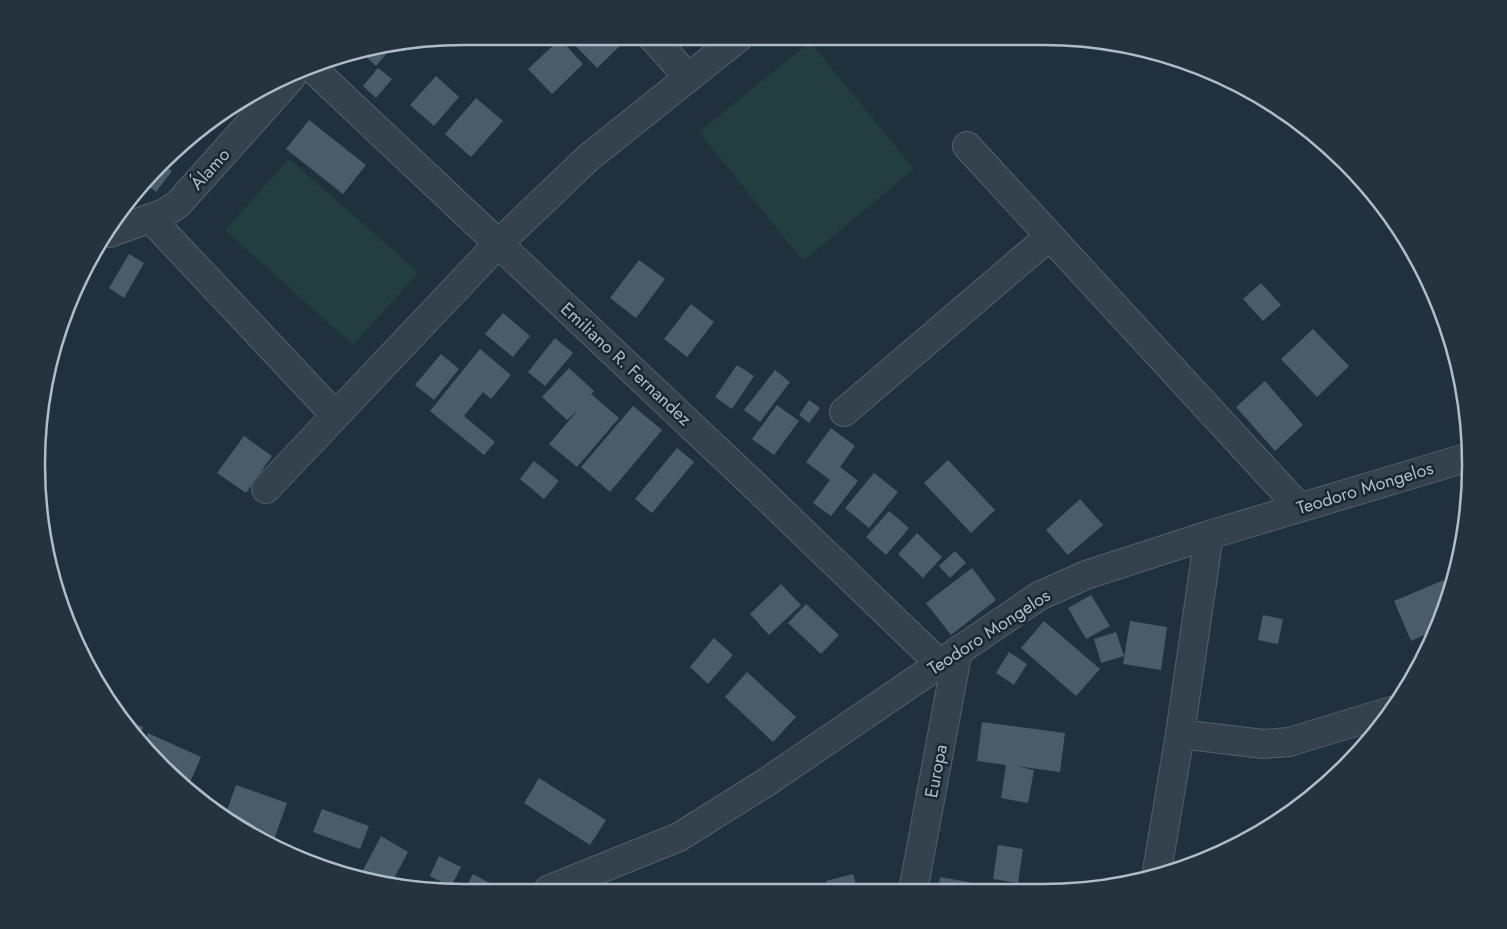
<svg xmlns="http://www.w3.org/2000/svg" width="1507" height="929" font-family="Jost,sans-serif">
<rect width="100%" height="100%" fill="#21303d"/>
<path fill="#233e3e" d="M809,43H811L914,169L803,261L699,132Z
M289,159L417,271L415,272L417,274L353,345L225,230Z"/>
<path fill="#4a5b69" d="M522,37H537L529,44Z
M567,37H625L627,39L597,68Z
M560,39L583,64L552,94L528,69Z
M391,48L376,66L362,53Z
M378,68L392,79L376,98L363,86Z
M436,76L459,97L434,126L410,105Z
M476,98L503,121L471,157L445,134Z
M309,120L366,165L343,194L286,149Z
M164,165L172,171L156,192L145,183Z
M129,254L144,263L124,298L109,288Z
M639,260L665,279L636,318L610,298Z
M1261,283L1281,305L1263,321L1243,299Z
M691,304L714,322L687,357L664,339Z
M503,313L530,336L513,357L485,334Z
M1313,329L1349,366L1317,397L1281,359Z
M555,338L573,353L545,386L528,372Z
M480,349L511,375L491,399L483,392L464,416L495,442L484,455L430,411Z
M441,354L459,369L434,400L415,385Z
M737,365L754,376L732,409L715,397Z
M569,368L594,391L591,394L619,418L577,467L549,444L578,410L567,420L542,397Z
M775,370L790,382L760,422L744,410Z
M1265,381L1303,425L1275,451L1236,407Z
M809,400L820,408L809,423L799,415Z
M777,405L799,421L774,455L752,439Z
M633,406L662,430L610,492L581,467Z
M831,428L855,446L840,467L858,481L831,516L813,503L830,480L806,462Z
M42,431L48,435L39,448L40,441Z
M244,436L272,456L246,493L217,473Z
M677,448L694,462L652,513L635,499Z
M948,460L995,510L971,533L924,483Z
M534,461L559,481L544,499L520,479Z
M874,473L898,492L869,528L845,508Z
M1080,499L1103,525L1068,555L1046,530Z
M889,511L909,528L886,555L866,537Z
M917,533L942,557L923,578L898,554Z
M955,551L966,563L950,578L939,566Z
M972,568L996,600L951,635L926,603Z
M1444,580L1449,593L1435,630L1411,641L1394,601Z
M781,584L801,605L769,635L750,614Z
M1091,595L1110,626L1086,639L1068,608Z
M806,604L839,635L821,654L788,623Z
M1263,615L1283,619L1278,644L1258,640Z
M1044,621L1100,669L1076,696L1021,648Z
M1130,621L1167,627L1161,670L1123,664Z
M1116,632L1124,656L1101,663L1094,639Z
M714,638L733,655L708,684L690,667Z
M1009,652L1027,664L1014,685L996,673Z
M747,672L796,717L773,742L725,697Z
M125,720L143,727L140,736L134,730Z
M982,722L1065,733L1060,772L1016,766L1034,770L1028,803L1001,798L1006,765L977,761Z
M148,733L201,757L188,787L145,741Z
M539,778L606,820L590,845L524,803Z
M236,785L287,803L273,842L261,838L225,816Z
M322,809L369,826L360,849L313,832Z
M381,836L408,852L391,884L378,881L362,872Z
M998,845L1023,849L1018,883L993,879Z
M439,856L461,867L451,887L430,876Z
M473,874L495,886L493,889H471L466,887Z
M853,874L858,891H828L826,881Z
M940,877L985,885L984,891H938Z"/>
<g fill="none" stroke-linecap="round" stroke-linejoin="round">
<defs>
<path id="minor" d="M652,37L688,77
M311,67L752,483L939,663
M967,146L1299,507
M150,218L335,415
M109,233L165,213L178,204L291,78
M844,412L1050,236
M266,489L498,244L588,158L738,38
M1180,734L1263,744L1289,742L1391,711
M1156,877L1180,734L1209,535
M548,890L679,837L765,783L1039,596L1086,575L1209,535L1469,457
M913,891L958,650"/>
</defs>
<use href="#minor" stroke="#53606b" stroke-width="30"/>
<use href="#minor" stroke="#35424d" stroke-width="28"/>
</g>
<g text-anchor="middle" stroke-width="5" stroke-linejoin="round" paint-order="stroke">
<g font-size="18" fill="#b0bdc9" stroke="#1a2732">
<text transform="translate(210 169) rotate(-48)" y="6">Álamo</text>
<text transform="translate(626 364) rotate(43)" y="6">Emiliano R. Fernandez</text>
<text transform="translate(1365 488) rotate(-17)" y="6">Teodoro Mongelos</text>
<text transform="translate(989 632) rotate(-33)" y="6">Teodoro Mongelos</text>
<text transform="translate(936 771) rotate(-79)" y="6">Europa</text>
</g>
</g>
<path d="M0 0H1507V929H0ZM464 45H1043A419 419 0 0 1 1462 464V465A419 419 0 0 1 1043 884H464A419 419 0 0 1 45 465V464A419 419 0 0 1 464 45Z" fill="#26333e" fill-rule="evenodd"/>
<path fill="none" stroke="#b0bdc9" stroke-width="2.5" d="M464 45H1043A419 419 0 0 1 1462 464V465A419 419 0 0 1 1043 884H464A419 419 0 0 1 45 465V464A419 419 0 0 1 464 45Z"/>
</svg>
